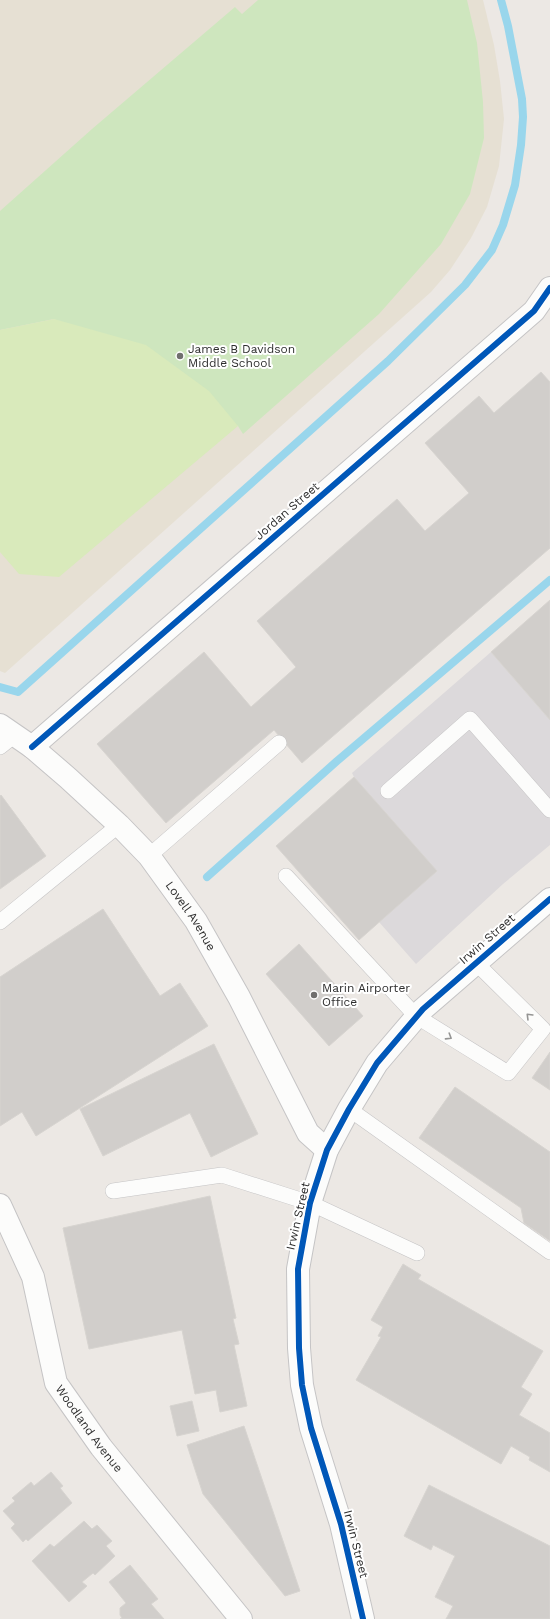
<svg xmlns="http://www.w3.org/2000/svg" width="550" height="1619" font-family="'Work Sans',sans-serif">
<rect width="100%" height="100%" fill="#ece8e4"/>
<path fill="#dcd9db" d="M491,652L550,720V845L503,884L416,964L379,922L354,777L352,773Z"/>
<path fill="#e6e0d3" d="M0,0H483L494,45L500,81L504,119L499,166L487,207L471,238L450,270L431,292L5,673L0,671Z"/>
<path fill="#cee6be" d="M258,0H467L477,43L483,102L484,138L470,194L441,244L379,314L243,434L238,426L54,319L0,330V211L92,129L235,7L242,14Z"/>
<path fill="#d9eabb" d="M54,319L146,345L209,391L238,426L59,577L19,574L0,552V330Z"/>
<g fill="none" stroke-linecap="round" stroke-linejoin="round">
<path stroke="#99d6ec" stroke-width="8" d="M0,687L18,692L388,361L465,285L492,250L503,225L515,185L521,145L523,117L522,99L508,26L501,0
M207,877L337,761L550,580"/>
</g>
<path fill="#d1cecb" stroke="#d7d4d0" d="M541,372L550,382V548L302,763L274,730L166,823L97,744L204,652L251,707L296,667L257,621L397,499L425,531L469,493L425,443L479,396L494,413Z
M550,600V720L491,652Z
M354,777L437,871L359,940L276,846Z
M1,795L46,856L0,889V796Z
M103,909L160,996L180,983L208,1026L36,1136L22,1112L0,1126V977Z
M299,944L363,1016L329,1046L266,974Z
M214,1044L258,1134L211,1157L190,1113L103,1156L80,1109Z
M550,1052V1090L532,1078Z
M455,1087L550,1152V1241L524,1223L521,1208L419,1138Z
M210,1196L236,1318L233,1319L239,1344L234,1345L247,1406L220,1412L216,1390L195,1394L182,1330L89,1349L63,1228Z
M403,1264L421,1275L418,1279L543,1351L521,1387L532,1394L519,1415L550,1433V1472L529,1460L530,1457L511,1446L501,1464L356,1380L381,1337L378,1336L383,1327L371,1320Z
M192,1401L199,1431L177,1436L170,1406Z
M244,1426L300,1591L285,1596L203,1494L187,1445Z
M51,1472L63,1486L60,1488L72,1503L28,1541L26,1539L23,1542L11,1528L15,1524L3,1511L15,1501L12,1498L31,1482L34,1486Z
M429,1485L550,1546V1619H446L453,1606L435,1597L455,1556L433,1545L431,1550L404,1536Z
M84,1521L92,1529L97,1525L112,1541L106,1546L115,1556L95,1575L93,1573L82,1582L87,1586L69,1602L32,1561L50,1544L54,1547Z
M130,1565L158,1599L151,1604L164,1619H120L122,1618L120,1615V1608L126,1603L109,1582Z"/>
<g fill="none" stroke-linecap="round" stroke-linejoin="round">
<defs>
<path id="service" d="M0,747L15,735
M388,791L470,719L550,810
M149,856L279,743
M286,876L416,1016L508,1073L543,1029L476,963
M0,922L119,825
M349,1109L550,1252
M113,1191L222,1175L310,1203L417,1253"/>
<path id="minor" d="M32,747L534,311L550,288"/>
<g id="tertiary">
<path id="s1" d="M0,725L32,747L68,778L119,825L149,856L196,921L239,997L308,1133L327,1150"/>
<path id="s2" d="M0,1205L33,1277L56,1383L101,1447L241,1619"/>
<path d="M363,1619L341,1524L311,1428L302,1385L299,1348L298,1269L310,1203L327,1150L349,1109L377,1063L423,1009L550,899"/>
</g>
</defs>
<use href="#service" stroke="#c5c4c5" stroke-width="16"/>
<use href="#minor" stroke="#c5c4c5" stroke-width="24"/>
<use href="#tertiary" stroke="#c5c4c5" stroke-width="24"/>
<use href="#service" stroke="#fcfcfb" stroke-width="15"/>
<use href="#minor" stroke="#fcfcfb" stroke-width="22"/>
<use href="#tertiary" stroke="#fcfcfb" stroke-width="22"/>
<defs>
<path id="cycleway" d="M32,747L534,311L550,288
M363,1619L341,1524L311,1428L302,1385L299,1348L298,1269L310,1203L327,1150L349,1109L377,1063L423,1009L550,899"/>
</defs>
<use href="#cycleway" stroke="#fff" stroke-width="8"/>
<use href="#cycleway" stroke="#0057b8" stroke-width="6"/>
</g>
<defs><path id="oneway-chevron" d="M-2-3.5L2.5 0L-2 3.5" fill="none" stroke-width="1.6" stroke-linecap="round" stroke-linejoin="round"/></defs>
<g stroke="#959594">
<use href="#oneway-chevron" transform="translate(529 1016) rotate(-135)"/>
<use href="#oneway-chevron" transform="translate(449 1037) rotate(32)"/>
</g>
<g fill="#706f6e" stroke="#fff" stroke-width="1.5">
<circle cx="180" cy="356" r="4"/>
<circle cx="314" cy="995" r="4"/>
</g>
<g text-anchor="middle" stroke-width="4" stroke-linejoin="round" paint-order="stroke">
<g font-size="12" fill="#2e2e2e" stroke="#fff" text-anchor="start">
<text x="188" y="353">James B Davidson<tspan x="188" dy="14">Middle School</tspan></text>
<text x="322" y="992">Marin Airporter<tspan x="322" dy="14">Office</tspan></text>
</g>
<g font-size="12" fill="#2e2e2e" stroke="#fff">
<text transform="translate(287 511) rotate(-41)" y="4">Jordan Street</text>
<text dy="4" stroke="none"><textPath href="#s1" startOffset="272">Lovell Avenue</textPath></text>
<text transform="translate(487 939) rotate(-41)" y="4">Irwin Street</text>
<text transform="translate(298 1216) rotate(-77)" y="4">Irwin Street</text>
<text dy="4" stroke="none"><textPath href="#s2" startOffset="244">Woodland Avenue</textPath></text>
<text transform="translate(356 1544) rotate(76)" y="4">Irwin Street</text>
</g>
</g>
</svg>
